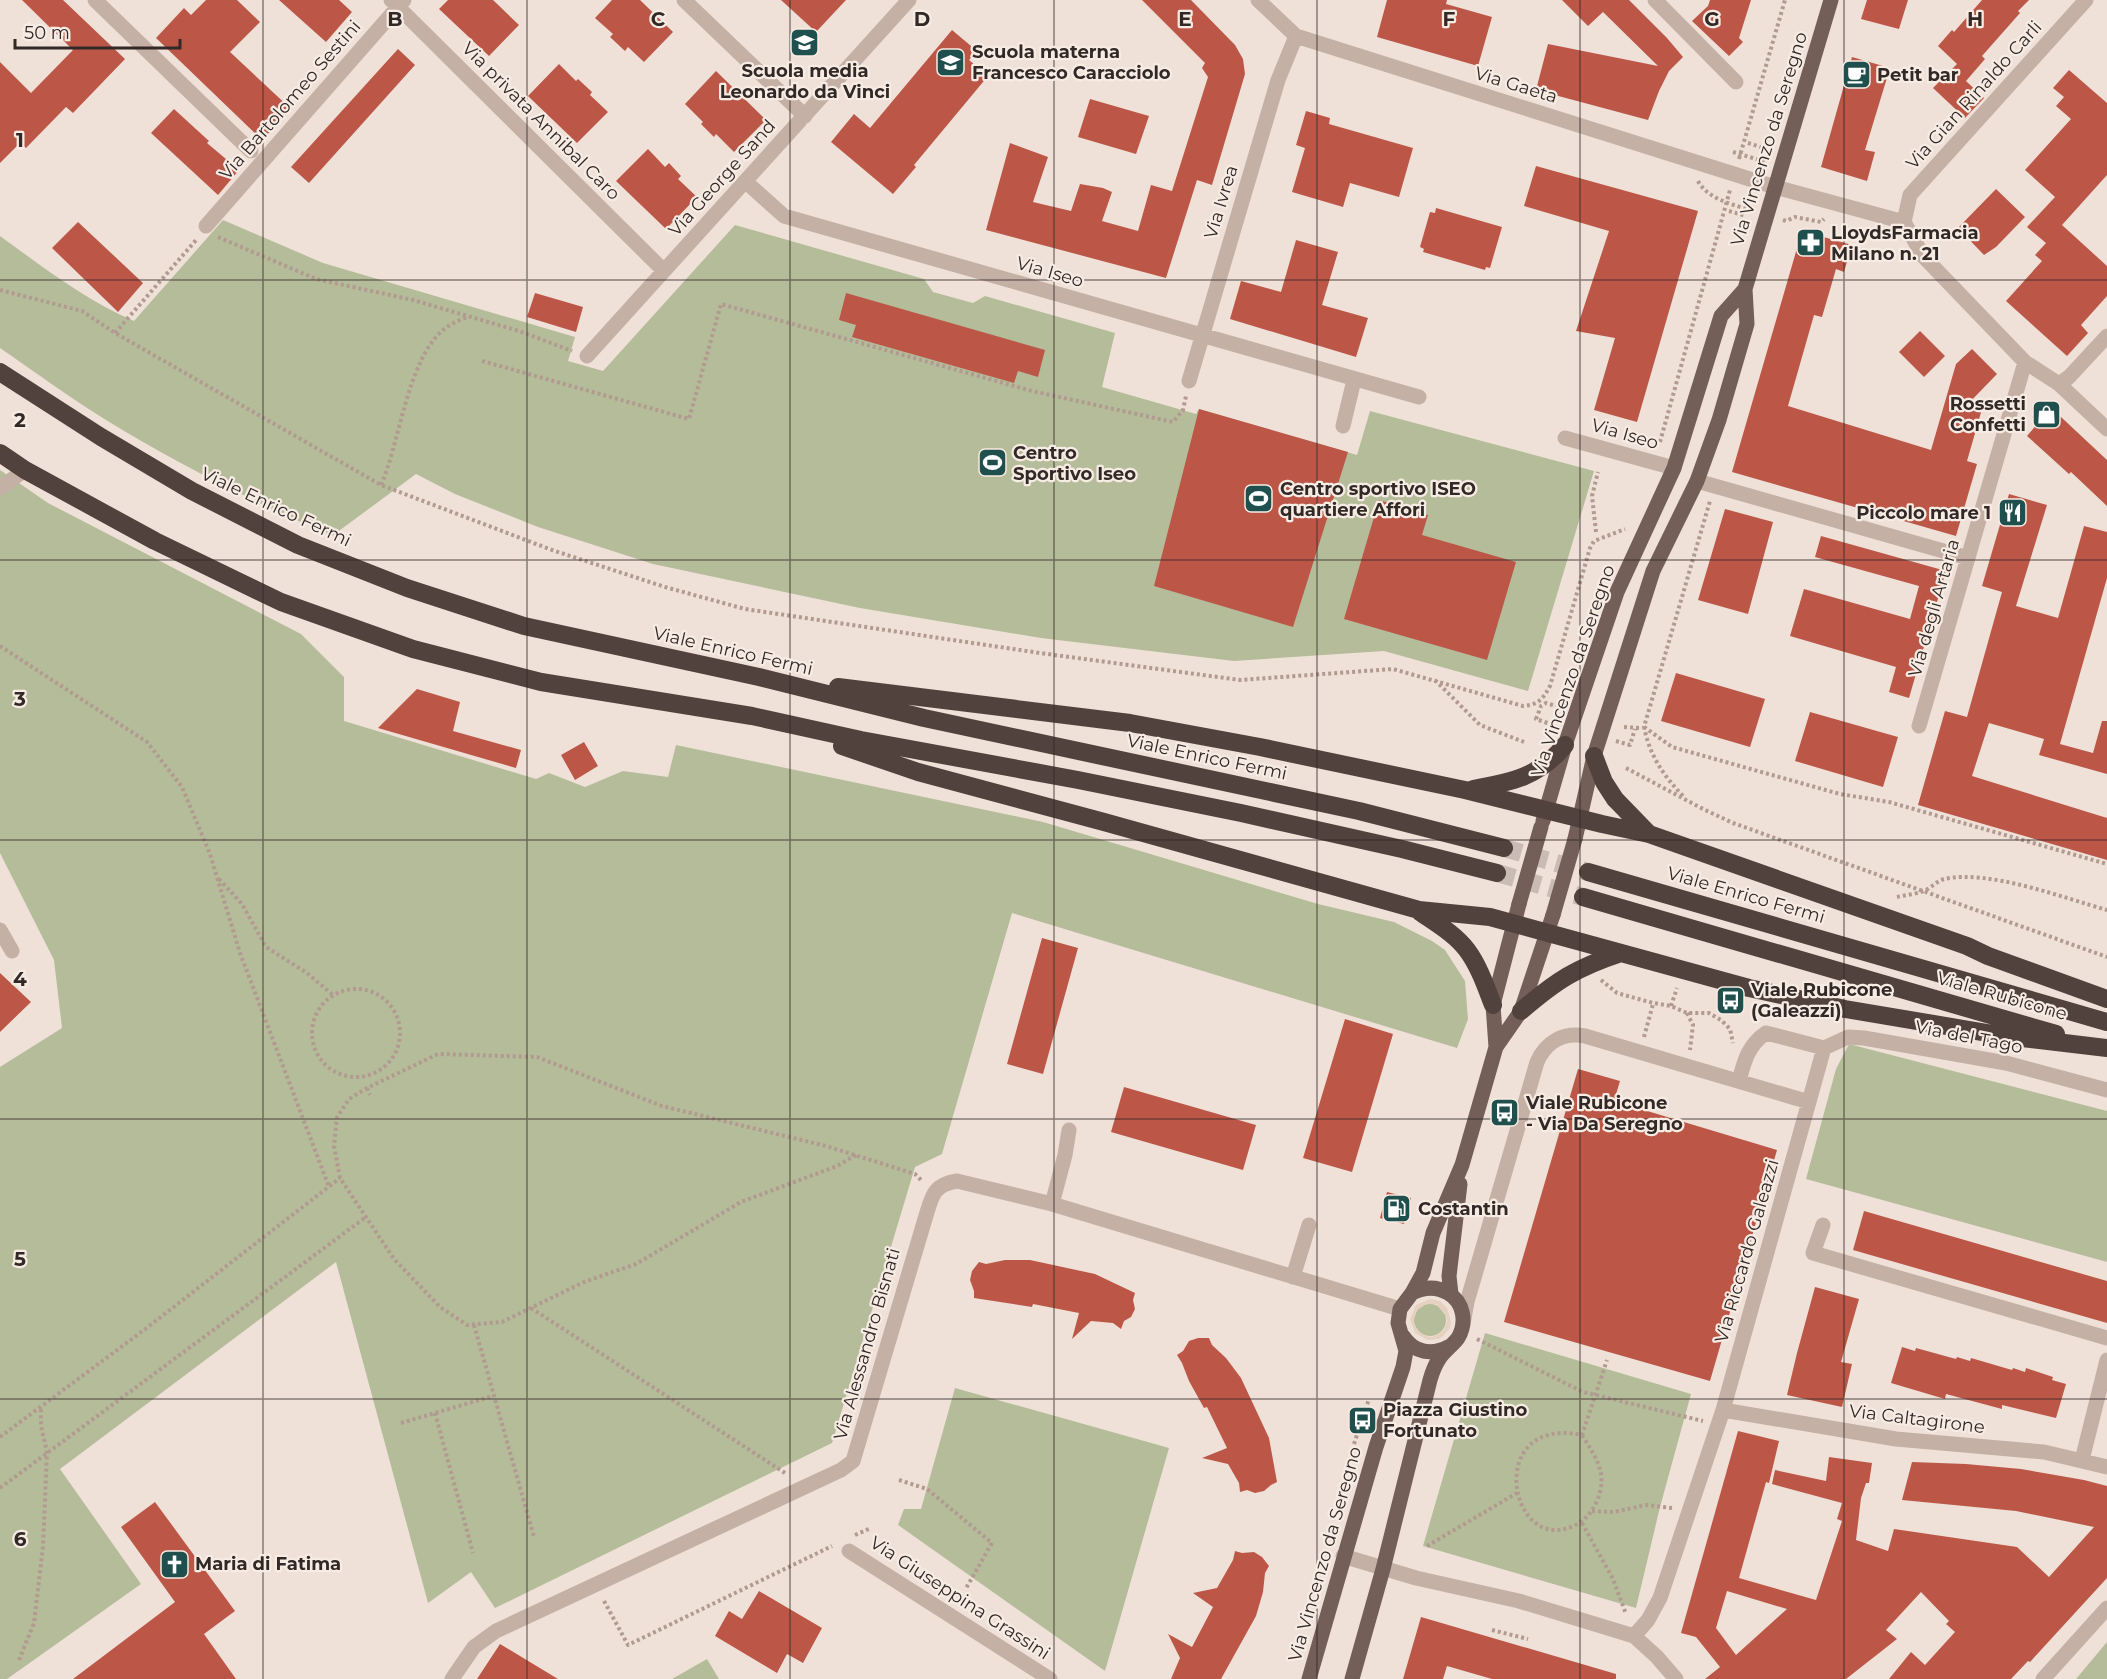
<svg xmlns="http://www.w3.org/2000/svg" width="2107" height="1679" font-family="Montserrat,sans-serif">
<rect width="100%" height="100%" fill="#efe1d8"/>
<path fill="#b5bc9a" d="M223,220L323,263L575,337L568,361L603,371L735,225L924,279L933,292L973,303L985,296L1115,333L1102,387L1196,414L1199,409L1357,455L1370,411L1594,471L1528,691L1384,651L1234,661L1041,638L860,608L653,564L538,527L455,494L416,474L332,536C254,502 178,464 106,420C69,397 35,372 0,348V236C43,267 85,300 134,321Z
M0,470L48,503L301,634L344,677V721L536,779L549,773L585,787L623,771L668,777L676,745L1043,822L1318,904L1394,922L1432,941L1445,950L1465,981L1468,1019L1457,1048L1012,913L942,1154L915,1167L832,1443L495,1608L471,1572L428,1603L336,1262L60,1469L141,1584L7,1679H0V1067L62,1028L54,960L0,853Z
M1849,1044L2107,1111V1262L1806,1179L1836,1069Z
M1414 1320a16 16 0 1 1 32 0a16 16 0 1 1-32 0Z
M1485,1333L1691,1394L1660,1507L1636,1608L1423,1546Z
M955,1388L1169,1448L1105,1671L898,1525L904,1509H921Z
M2107,1642V1679H2076Z
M707,1659L719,1679H672Z"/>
<path fill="#e6d1c0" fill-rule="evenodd" d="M1430,1299L1440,1301L1447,1308L1451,1322L1450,1328L1443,1336L1439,1339L1428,1340L1415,1333L1410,1319L1416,1305ZM1426,1304H1436L1446,1316L1447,1321L1444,1330L1435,1336L1430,1337L1420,1333L1414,1324V1319L1417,1310Z"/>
<path fill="#bc5748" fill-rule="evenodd" d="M22,0H63L125,59L73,113L66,107L26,148L20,143L0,163V62L31,93L73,50Z
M206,0H237L260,22L230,52L291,109L262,140L156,38L184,8L191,15Z
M279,0H339L352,12L326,42Z
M448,0H493L519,25L489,56L439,9Z
M612,0H640L673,32L644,62L628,47L625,51L610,37L613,34L595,18Z
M781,0H846L816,32Z
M1142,0H1191L1235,45L1243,59L1245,74L1212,185L1197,180L1166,278L986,230L1010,143L1048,157L1033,202L1071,211L1080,184L1103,188L1112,192L1102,221L1138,231L1151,185L1172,191L1208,77L1202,68L1205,63Z
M1387,0H1447L1446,4L1492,17L1478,66L1377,37Z
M1562,0H1629L1667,38L1683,57L1669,71L1659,91L1648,120L1536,90L1548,44L1658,66L1603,12L1588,26Z
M1710,0H1751L1739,38L1743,42L1729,56L1692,21L1708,6Z
M1867,0H1908L1899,29L1861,19Z
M1982,0H2029L2018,11L2020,13L1982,56L1985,59L1966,81L1984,98L1965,118L1933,88L1957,64L1938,46L1952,30L1954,32Z
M952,30L977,51L969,60L988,76L914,165L916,167L893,194L831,142L854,114L870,128Z
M398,49L415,65L309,183L291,167Z
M1852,57L1890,68L1865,150L1875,152L1867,181L1821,167Z
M559,64L576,81L578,79L592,92L590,95L608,112L577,143L528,96Z
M2069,70L2107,103V175L2062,225L2107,266V296L2081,325L2088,333L2067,356L2006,301L2042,261L2035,255L2046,243L2027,227L2055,197L2025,170L2071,119L2056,106L2064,97L2053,88Z
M716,71L766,120L734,152L716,134L714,137L701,124L703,122L685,104Z
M1090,99L1149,116L1136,154L1078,137Z
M174,109L209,141L207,143L239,170L218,195L151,133Z
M1306,111L1330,118L1329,124L1413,148L1399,197L1350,183L1343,207L1292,192L1305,148L1296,145Z
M648,149L665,167L669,163L681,176L678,179L697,197L666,229L616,181Z
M1536,166L1698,211L1637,422L1594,410L1615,338L1576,331L1609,231L1524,206Z
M1996,189L2025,217L1996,247L1984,255L1958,228Z
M1436,208L1502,227L1490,268L1486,267L1485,270L1423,252L1424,249L1420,247L1430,212L1435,213Z
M78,222L143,283L118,312L52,248Z
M1802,231L1852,245L1844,272L1836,269L1822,317L1814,315L1788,406L1931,450L1956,364L1972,349L1997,374L1967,405L1982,409L1967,461L1977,464L1956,536L1732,472Z
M1296,240L1338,252L1322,305L1368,318L1356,357L1230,319L1241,281L1281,292Z
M535,293L583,307L576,332L527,317Z
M846,293L1045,350L1038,377L1018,371L1014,383L852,337L856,325L839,320Z
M1920,331L1945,356L1924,377L1899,352Z
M2046,403L2107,460V506L2071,472L2069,474L2027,436L2038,423L2032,417Z
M1199,409L1348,452L1293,627L1154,586Z
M2009,494L2047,505L2016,606L2058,618L2084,526L2107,532V578L2060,744L2093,753L2102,721H2107V774L2039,755L2044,739L1989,723L1972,776L2107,818V860L1918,805L1945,711L1967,717L2002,592L1982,586Z
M1379,500L1428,515L1422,535L1516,562L1487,660L1344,619Z
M1725,509L1773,522L1748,614L1698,600Z
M1821,536L1946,571L1909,698L1889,692L1896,667L1790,636L1804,589L1910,619L1919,586L1815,557Z
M1676,673L1765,699L1750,747L1661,721Z
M417,689L460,702L453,731L521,750L516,768L378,728Z
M1810,712L1898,737L1883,787L1795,761Z
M584,742L598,766L575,780L561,755Z
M1042,938L1078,948L1043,1074L1007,1064Z
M0,973L31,1002L0,1032Z
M1345,1019L1393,1034L1352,1172L1303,1158Z
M1578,1069L1620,1081L1614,1101L1777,1150L1710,1381L1504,1322Z
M1124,1087L1256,1125L1243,1170L1111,1132Z
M1387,1192L1411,1198L1404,1224L1380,1218Z
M1864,1211L2107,1281V1323L1853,1250Z
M1005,1260H1030L1095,1274L1135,1293L1133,1300L1135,1309L1131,1317L1124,1321L1121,1329L1113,1323L1091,1321L1072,1339L1079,1313L1033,1304L1032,1307L974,1298V1291L970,1280L972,1271L979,1262L986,1264Z
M1815,1287L1859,1299L1841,1362L1852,1364L1842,1407L1787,1395L1797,1353Z
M1198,1338H1209L1212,1345L1226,1358L1241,1378L1269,1438L1277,1482L1271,1485L1264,1491L1255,1493L1247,1490L1240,1492L1239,1483L1228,1464L1202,1458L1227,1448L1207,1407L1204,1408L1189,1381L1182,1363L1177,1355L1183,1351L1189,1341Z
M1902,1347L1915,1351L1916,1348L1956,1359L1957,1357L1970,1361L1971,1358L2012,1370L2013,1368L2025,1372L2026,1368L2053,1377L2052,1380L2066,1384L2056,1418L2002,1405V1409L1946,1394L1945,1399L1891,1383Z
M1738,1431L1779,1441L1769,1483L1766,1482L1739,1578L1816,1600L1842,1521L1837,1519L1842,1503L1772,1484L1775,1470L1826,1481L1829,1457L1872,1463L1869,1483H1866L1861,1498L1856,1540L1888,1551L1894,1529L2017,1547L2049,1577L2094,1527L2016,1511L1902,1500L1912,1462L1966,1464L2021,1469L2084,1480L2107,1486V1578L2030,1662L2028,1661L2011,1679H1889L1911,1652L1925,1665L1955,1632L1946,1624L1949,1621L1921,1592L1886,1630L1897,1639L1846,1679H1705L1720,1667L1696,1637L1681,1633ZM1727,1591L1787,1609L1736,1655L1716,1628Z
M155,1502L235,1611L204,1634L236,1679H73L175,1602L121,1527Z
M1235,1551L1242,1553L1254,1552L1262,1557L1269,1566L1265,1573L1263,1592L1256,1616L1221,1679H1171L1180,1658L1168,1634L1192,1647L1213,1607L1193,1593L1217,1588L1233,1560Z
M759,1591L822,1628L803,1663L787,1654L777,1673L715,1636L729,1611L742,1619Z
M1421,1617L1616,1674V1679H1492L1447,1666L1443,1679H1403Z
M500,1644L558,1679H477Z"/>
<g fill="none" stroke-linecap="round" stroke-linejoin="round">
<path stroke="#c9bcb4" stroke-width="18" stroke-dasharray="18 9" stroke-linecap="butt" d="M1504,848L1588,872
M1497,873L1583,897"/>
<path stroke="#b19a90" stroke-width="4" stroke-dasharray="3 3" stroke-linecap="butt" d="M1748,143L1767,149
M1733,152L1766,162
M1739,159L1785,0
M1698,181C1708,199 1731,204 1750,210
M1729,211L1746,216
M1783,220L1786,221L1795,217L1821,222L1824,219
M218,237L316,279L413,300L519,331L572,351
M0,290L82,311L115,333L381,485L552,550L665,587L745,609L1040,653L1240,680L1393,669L1523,706C1538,705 1543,699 1550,686L1590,548L1594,541L1625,529
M115,333L197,239
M482,361L689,419L721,304L1032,391L1173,422L1183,410L1186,396
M1660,442L1730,190
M381,485C400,442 407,361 443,330C450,324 459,320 468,317
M1596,532L1592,496L1598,472
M0,646L147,742L182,787L210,854L240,953L329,1187
M1435,680L1480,725L1524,742
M1553,725L1536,719L1541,706L1546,703L1556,706
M1624,727L1640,728
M1644,727L1672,747L1840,794L1889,802L2107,864
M1616,741L1630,745L1635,729
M1626,768L1703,809L1733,823L2107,957
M1683,796C1663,775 1650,756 1644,727L1710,501
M219,879L242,904L266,947L307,973L333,995
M1897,897C1906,895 1916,894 1924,891C1931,888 1937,881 1944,879C1988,869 2064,898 2107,910
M1601,980L1617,993L1653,1003L1671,1006L1687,1013H1709L1721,1020L1730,1029L1733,1043
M312 1033a44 44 0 1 1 88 0a44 44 0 1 1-88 0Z
M1671,1006L1677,988
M1687,1013L1693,1025L1690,1050
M1644,1037L1653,1004
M367,1088L370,1095
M856,1155L837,1166L741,1202L636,1264L584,1282L502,1322L467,1325L440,1307L394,1259L340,1178L334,1146L337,1117L349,1099L367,1088L438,1054L537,1057L662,1106L826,1146L915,1174L922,1181
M531,1308L785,1473
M474,1325L534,1537
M1477,1339L1583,1392L1703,1421
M435,1413L473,1553
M401,1423L493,1396
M1582,1435C1597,1459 1609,1475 1596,1503C1590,1515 1583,1522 1571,1527C1508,1552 1485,1415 1582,1435L1607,1360
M0,1437L144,1330L340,1178
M1354,1444L1369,1399
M899,1480L927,1489L992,1543L965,1590
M0,1488L366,1217
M1592,1511L1614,1512L1646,1505L1672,1508
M1582,1523L1613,1579L1626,1614
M855,1535L871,1528
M1427,1546L1517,1493
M604,1601L628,1645L832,1546
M1492,1630L1528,1639
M19,1660L34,1623L43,1547L47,1452L41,1426V1407"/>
<path stroke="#c5b0a5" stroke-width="15" d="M95,0L251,151
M391,0L664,271
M684,0L805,116
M1258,0L1296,36L1775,187L1904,222
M1655,0L1736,82
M2086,0L1910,195L1904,222L1923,256L2025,362L2059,384L2107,429
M746,182L784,216L1419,397
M206,226L404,0
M587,356L909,0
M1189,381L1278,80L1296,36
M2059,384L2069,377L2107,336
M1343,426L1354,380
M1565,438L1674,468
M1697,481L1968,558
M0,488L25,470
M1919,726L2025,362
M0,930L12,951
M1824,1048L1848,1037L1864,1038L2006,1063L2107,1090
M1739,1081C1744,1062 1748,1045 1766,1033L1824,1048
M1052,1204L1065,1155L1069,1130
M1823,1225L1813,1253L2107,1338
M1293,1277L1309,1225
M1463,1324L1467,1302L1537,1062C1546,1042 1563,1032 1585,1036L1809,1102
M1723,1410L1896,1439L2044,1452L2107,1467
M2082,1460L2107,1360
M849,1551L1050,1679
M1343,1556L1416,1578L1519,1601L1634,1636L1657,1657L1676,1679
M1634,1636L1648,1620L1660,1598L1723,1410L1824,1048
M452,1679L474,1647L496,1631L841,1470L853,1461L925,1219C932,1197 932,1185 957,1181L1052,1204L1400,1309
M2043,1679L2107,1608"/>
<path stroke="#735e58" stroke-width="15" d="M1543,821L1565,745L1617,592L1674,468L1721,316L1745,289
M1575,839L1594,756L1653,571L1697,481L1719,420L1747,324L1745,289L1831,0
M1496,1047L1521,1011L1553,915
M1451,1294L1449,1276L1460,1184
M1403,1336C1414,1353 1432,1356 1450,1346
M1309,1679L1376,1447L1403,1367L1406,1351L1398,1323L1400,1309L1412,1293L1423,1273L1433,1233L1462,1165L1496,1047L1493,1005L1519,904
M1352,1679L1383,1569L1430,1380C1432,1373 1435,1365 1439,1359C1444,1351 1452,1346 1458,1338C1467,1323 1464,1302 1448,1293C1436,1286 1424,1287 1412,1293"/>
<path stroke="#52423e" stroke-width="18" d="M0,372L101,437L192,491L298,545L407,588L524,626L759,677L924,718L1359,811L1504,848
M0,453L25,470L155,541L281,602L413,649L541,682L752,716L861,740L1078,780L1241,813L1402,849L1497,873
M838,687L1130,723L1260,747L1465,790L1602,824L1649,834L1967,946L1988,956L2107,999
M842,746L918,772L1104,822L1419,910L1490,917L1749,988L1845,1009L2005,1036L2107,1048
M1594,756L1604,782L1615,799L1649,834
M1473,789C1512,782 1539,777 1565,745
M1588,872L2107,1022
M1583,897L2056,1034
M1420,912C1436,923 1455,934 1467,950C1479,966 1486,987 1493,1005
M1521,1011C1557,980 1576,968 1621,953"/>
<path stroke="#735e58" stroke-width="15" d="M1519,904L1541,827
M1553,915L1575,839"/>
</g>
<path fill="none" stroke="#322826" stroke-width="1.5" stroke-opacity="0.55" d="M263,0V1679M527,0V1679M790,0V1679M1054,0V1679M1317,0V1679M1580,0V1679M1844,0V1679M0,280H2107M0,560H2107M0,840H2107M0,1119H2107M0,1399H2107"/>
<defs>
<symbol id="school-square" viewBox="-11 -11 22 22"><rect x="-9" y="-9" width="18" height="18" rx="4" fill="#1f504d" stroke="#f7ece4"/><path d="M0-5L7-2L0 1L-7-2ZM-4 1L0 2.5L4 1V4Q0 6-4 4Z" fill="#fff"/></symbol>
<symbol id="cafe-square" viewBox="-11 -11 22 22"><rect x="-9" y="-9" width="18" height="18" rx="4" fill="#1f504d" stroke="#f7ece4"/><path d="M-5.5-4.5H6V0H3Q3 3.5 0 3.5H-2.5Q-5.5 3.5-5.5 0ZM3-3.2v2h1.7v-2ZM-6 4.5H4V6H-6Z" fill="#fff"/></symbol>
<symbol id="pharmacy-square" viewBox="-11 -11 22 22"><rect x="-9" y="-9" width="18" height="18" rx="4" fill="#1f504d" stroke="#f7ece4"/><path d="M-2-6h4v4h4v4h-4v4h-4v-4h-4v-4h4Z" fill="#fff"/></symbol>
<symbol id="shop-square" viewBox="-11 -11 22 22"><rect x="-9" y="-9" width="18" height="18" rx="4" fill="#1f504d" stroke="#f7ece4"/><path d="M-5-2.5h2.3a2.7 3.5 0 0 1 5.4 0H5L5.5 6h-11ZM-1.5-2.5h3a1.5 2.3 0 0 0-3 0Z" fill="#fff"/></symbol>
<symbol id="stadium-square" viewBox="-11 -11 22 22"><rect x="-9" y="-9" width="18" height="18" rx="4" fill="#1f504d" stroke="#f7ece4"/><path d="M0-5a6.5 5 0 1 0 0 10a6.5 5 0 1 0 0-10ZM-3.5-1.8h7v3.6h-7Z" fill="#fff"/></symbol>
<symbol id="restaurant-square" viewBox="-11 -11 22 22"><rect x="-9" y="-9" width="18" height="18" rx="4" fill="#1f504d" stroke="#f7ece4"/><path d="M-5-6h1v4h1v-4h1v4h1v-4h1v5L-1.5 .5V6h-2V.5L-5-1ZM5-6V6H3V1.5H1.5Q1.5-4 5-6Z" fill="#fff"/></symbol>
<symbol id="bus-square" viewBox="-11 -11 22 22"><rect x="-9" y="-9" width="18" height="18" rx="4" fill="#1f504d" stroke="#f7ece4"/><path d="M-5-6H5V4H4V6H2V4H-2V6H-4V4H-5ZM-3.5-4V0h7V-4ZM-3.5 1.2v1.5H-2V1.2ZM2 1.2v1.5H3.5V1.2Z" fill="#fff"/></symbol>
<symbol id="fuel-square" viewBox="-11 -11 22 22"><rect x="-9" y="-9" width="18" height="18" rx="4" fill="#1f504d" stroke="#f7ece4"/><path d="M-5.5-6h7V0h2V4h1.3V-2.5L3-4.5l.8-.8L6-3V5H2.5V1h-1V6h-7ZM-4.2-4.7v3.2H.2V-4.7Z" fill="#fff"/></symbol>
<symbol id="church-square" viewBox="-11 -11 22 22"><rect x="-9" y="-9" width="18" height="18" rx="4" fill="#1f504d" stroke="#f7ece4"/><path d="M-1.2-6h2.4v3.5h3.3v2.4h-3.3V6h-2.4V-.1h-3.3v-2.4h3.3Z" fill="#fff"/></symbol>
</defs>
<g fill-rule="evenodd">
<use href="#school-square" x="788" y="26" width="33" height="33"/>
<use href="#school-square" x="934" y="46" width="33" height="33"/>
<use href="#cafe-square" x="1840" y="58" width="33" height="33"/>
<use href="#pharmacy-square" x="1794" y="226" width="33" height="33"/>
<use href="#shop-square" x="2030" y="398" width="33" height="33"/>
<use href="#stadium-square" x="976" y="446" width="33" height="33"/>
<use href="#stadium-square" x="1242" y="482" width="33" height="33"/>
<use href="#restaurant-square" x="1996" y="496" width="33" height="33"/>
<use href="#bus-square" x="1714" y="984" width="33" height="33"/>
<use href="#bus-square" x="1488" y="1096" width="33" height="33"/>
<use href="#fuel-square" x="1380" y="1192" width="33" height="33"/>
<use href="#bus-square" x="1346" y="1404" width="33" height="33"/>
<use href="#church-square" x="158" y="1548" width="33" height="33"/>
</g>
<g text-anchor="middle" stroke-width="4.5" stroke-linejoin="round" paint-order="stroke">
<g font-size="18" font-weight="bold" fill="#322826" stroke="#f7ece4" text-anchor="start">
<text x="972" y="58">Scuola materna<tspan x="972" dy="21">Francesco Caracciolo</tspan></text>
<text x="805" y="77" text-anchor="middle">Scuola media<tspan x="805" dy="21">Leonardo da Vinci</tspan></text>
<text x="1877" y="81">Petit bar</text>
<text x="1831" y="239">LloydsFarmacia<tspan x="1831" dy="21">Milano n. 21</tspan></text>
<text x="2026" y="410" text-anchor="end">Rossetti<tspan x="2026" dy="21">Confetti</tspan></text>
<text x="1013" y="459">Centro<tspan x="1013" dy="21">Sportivo Iseo</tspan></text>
<text x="1280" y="495">Centro sportivo ISEO<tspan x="1280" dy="21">quartiere Affori</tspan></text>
<text x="1991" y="519" text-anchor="end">Piccolo mare 1</text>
<text x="1751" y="996">Viale Rubicone<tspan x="1751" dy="21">(Galeazzi)</tspan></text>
<text x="1526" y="1109">Viale Rubicone<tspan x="1526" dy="21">- Via Da Seregno</tspan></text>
<text x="1418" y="1215">Costantin</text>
<text x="1383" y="1416">Piazza Giustino<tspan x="1383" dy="21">Fortunato</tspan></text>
<text x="195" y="1570">Maria di Fatima</text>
</g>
<g font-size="18" fill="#322826" stroke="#f7ece4">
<text transform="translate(1516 85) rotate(17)" y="6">Via Gaeta</text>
<text transform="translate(1974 95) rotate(-48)" y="6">Via Gian Rinaldo Carli</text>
<text transform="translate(290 100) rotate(-49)" y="6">Via Bartolomeo Sestini</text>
<text transform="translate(541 121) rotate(45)" y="6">Via privata Annibal Caro</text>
<text transform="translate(1769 139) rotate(-73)" y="6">Via Vincenzo da Seregno</text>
<text transform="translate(722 178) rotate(-48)" y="6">Via George Sand</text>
<text transform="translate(1221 202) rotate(-73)" y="6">Via Ivrea</text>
<text transform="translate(1050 272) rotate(16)" y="6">Via Iseo</text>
<text transform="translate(1625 434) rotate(16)" y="6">Via Iseo</text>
<text transform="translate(276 507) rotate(25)" y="6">Viale Enrico Fermi</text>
<text transform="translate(1934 608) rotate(-74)" y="6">Via degli Artaria</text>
<text transform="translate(733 651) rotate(13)" y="6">Viale Enrico Fermi</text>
<text transform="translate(1573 671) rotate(-71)" y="6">Via Vincenzo da Seregno</text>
<text transform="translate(1207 757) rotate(12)" y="6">Viale Enrico Fermi</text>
<text transform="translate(1746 895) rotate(16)" y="6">Viale Enrico Fermi</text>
<text transform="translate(2002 996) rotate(16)" y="6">Viale Rubicone</text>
<text transform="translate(1969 1037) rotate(11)" y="6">Via del Tago</text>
<text transform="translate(1747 1251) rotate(-74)" y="6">Via Riccardo Galeazzi</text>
<text transform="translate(867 1344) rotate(-74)" y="6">Via Alessandro Bisnati</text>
<text transform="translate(1917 1419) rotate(7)" y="6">Via Caltagirone</text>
<text transform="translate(1325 1554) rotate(-74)" y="6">Via Vincenzo da Seregno</text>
<text transform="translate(960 1598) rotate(33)" y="6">Via Giuseppina Grassini</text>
</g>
</g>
<g font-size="20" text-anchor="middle" font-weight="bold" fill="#322826" stroke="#f7ece4" stroke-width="4.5" stroke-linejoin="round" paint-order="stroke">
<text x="395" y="26">B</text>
<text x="658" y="26">C</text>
<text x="922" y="26">D</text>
<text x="1185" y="26">E</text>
<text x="1449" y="26">F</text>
<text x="1712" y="26">G</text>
<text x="1975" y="26">H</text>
<text x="20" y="147">1</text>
<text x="20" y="427">2</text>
<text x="20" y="706">3</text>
<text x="20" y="986">4</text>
<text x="20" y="1266">5</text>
<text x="20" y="1546">6</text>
</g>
<path d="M15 39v9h165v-9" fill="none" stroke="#322826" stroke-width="3"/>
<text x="24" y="39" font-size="18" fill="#322826" stroke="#f7ece4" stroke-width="4.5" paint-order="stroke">50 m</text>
</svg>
